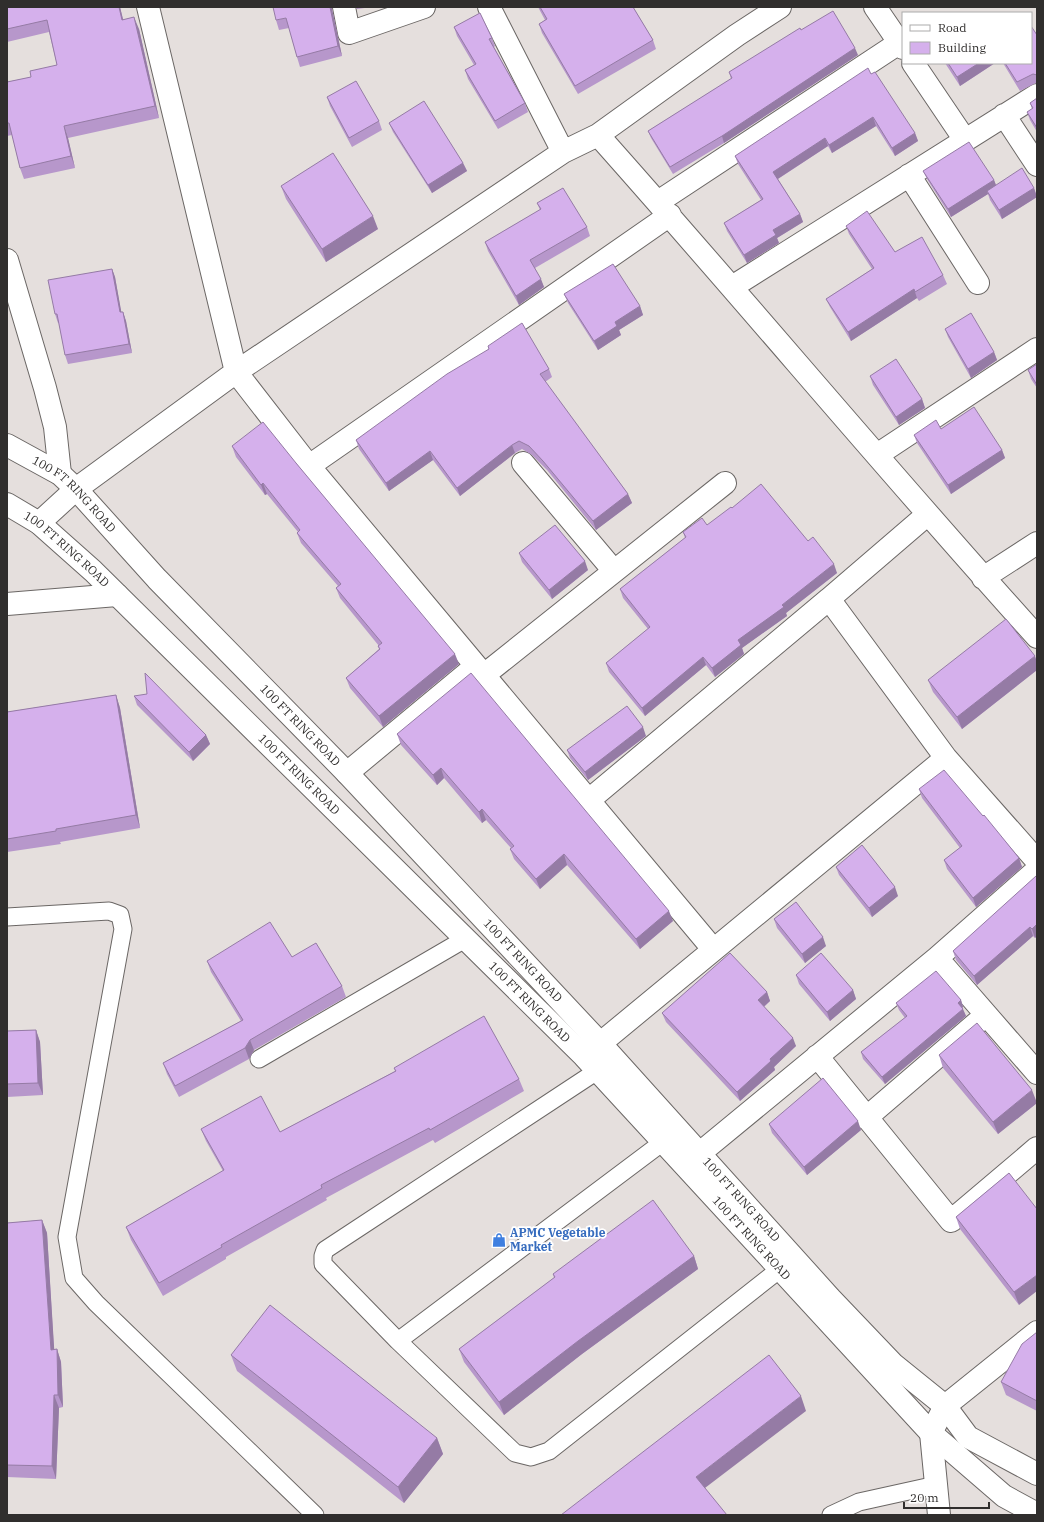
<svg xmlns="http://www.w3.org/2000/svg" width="1044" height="1522" font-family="'IBM Plex Serif',serif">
<rect width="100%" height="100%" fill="#e5dfdd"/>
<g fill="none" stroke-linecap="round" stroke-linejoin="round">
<defs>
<path id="service" d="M7,917L109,911L120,915L123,929L67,1237L74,1278L96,1303L315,1515
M259,1059L465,939
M597,1071L325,1250L323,1256V1264L398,1341L515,1453L531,1457L549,1451L780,1269
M398,1341L663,1142
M831,1515L859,1502L936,1485"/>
<path id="minor" d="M148,7L236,372L309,466L713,949
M344,7L349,33L424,7
M489,7L563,152
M875,7L903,48
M913,63L965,140
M1004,115L1037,165
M598,135C746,301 888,472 1037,637
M909,175L978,283
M658,202L899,43
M7,260L45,388L55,427L60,474
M732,287L1037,95
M877,455L1037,349
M523,463L614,571
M309,466L670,215
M39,523L76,489L236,372L563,152L598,135L737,35L780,7
M983,578L1037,543
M7,604L117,595
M484,675L725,483
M946,758L1037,861
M347,773L476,666
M589,800L829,599
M937,958L1037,1073
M585,1056L946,758L829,599L928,514
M817,1056L951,1221L1037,1148
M866,1118L986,1015
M700,1153L937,958L1037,870
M945,1406L1037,1332"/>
<path id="tertiary" d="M939,1515L931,1433L945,1406"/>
<g id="primary">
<path id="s1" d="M7,445L60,474L76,489L157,579L347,773L600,1043L830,1298L893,1364L945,1406L968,1437L1037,1474"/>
<path id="s2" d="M7,504L39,523L93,571L584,1056L931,1433L1004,1496L1037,1514"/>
</g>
</defs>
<use href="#service" stroke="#6b6765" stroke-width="19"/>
<use href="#minor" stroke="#6b6765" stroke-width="24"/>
<use href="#tertiary" stroke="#6b6765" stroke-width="24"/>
<use href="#primary" stroke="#6b6765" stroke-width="24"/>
<use href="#service" stroke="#fff" stroke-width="17"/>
<use href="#minor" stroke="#fff" stroke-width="22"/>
<use href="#tertiary" stroke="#fff" stroke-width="22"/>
<use href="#primary" stroke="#fff" stroke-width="22"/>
</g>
<path fill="#b797cb" d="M7,7H120L123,19L139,29L159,118L68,138L75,168L24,179L20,168L12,135L7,136V82L31,77L57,65L49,32L7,42Z
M356,7H372L357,9Z
M538,7H633L653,40L656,49L578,94L542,33L539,24L545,20Z
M332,9L342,56L300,67L297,57L289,28L279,30L276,20Z
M454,27L492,38L495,46L494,47L525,103L528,112L498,129L468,79L465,70L474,65L457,36Z
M801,30L858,55L724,143L673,174L651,138L648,131L731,79L729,72Z
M1037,35V83H1036L1020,91L1003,63H1031Z
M945,63H995L960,86Z
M871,74L915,133L918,141L895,156L876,126L832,153L828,146L778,179L800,214L803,222L777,238L779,243L747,263L727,231L724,223L761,200L738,164L735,156Z
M327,97L379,121L382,130L352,147L330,106Z
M1037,98V132L1030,120L1027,112L1032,109L1030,103Z
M389,123L463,163L467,171L432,193L393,132Z
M923,171L994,180L996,185L1034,188L1037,197L1002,219L990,200L988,194L951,217L927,179Z
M281,186L378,229L326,262L286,199Z
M537,203L587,227L590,236L535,268L544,287L519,305L488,251L485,242L540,210Z
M846,226L895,252L943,275L947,284L919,301L917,298L851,341L830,307L826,299L872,269L849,234Z
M112,269L115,277L121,312H123L126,321L132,353L68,364L65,355L59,323H58L55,314Z
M564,294L640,306L643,315L619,330L621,335L598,350L568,303Z
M945,329L994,352L997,360L971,378L948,337Z
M488,346L549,369L552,377L545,382L628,494L632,503L596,530L547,470L532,455L522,449L515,453L460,496L433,460L389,491L359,449L356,440L489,349Z
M1037,364V388L1031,379L1028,370Z
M870,376L922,399L925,408L899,425L873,385Z
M941,429L1002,450L1005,458L951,494L917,443L914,435Z
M232,446L296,463L459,664L383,727L350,688L346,678L379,649L378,646H379L340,598L336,588L338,586L301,543L297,533L298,532L267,494L265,495L236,457Z
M732,508L808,541L837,573L786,613L787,616L742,648L744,654L715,677L706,665L645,716L609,672L606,663L648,629L623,598L620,589L685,538L683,532L707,525Z
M519,553L588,570L552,599L522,562Z
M1037,662V670L962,729L933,692L928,680Z
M116,695L120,708L140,828L60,842L61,844L7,852V712Z
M134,696L206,735L210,744L193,761L137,705Z
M397,734L673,921L640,949L567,865L540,889L514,859L510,849L511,848L486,820L482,823L444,778L437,785L401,745Z
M646,736L588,780L570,758L567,750Z
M919,789L983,816L1019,858L1022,867L976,907L947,869L944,860L960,848L922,798Z
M836,867L898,896L872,917L839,875Z
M1037,878V936L1035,938L1033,936L977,985L956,960L953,951Z
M774,919L826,946L805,963L777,928Z
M292,957L342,986L346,997L254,1050L249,1059L179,1097L167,1074L163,1063L241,1021L211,972L207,961Z
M796,975L853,990L856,999L830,1021L799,984Z
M767,992L770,1001L764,1007L796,1046L774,1067L775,1070L740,1101L666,1022L662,1013Z
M961,1000L963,1007L962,1008L966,1016L885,1084L863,1059L861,1052L905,1018L899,1010L896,1003Z
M36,1030L40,1042L43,1095L7,1097V1031Z
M939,1055L1037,1103L998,1134L943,1068Z
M394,1068L519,1079L524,1091L435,1143L433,1140L326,1198L327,1200L226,1257V1259L163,1296L131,1240L126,1227L223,1171L206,1141L201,1129L280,1132L395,1071Z
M769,1124L861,1130L807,1175L772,1133Z
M1009,1173L1019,1305L960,1229L956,1217Z
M42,1220L47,1233L54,1350L57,1349L61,1362L63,1407L59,1408L56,1479L7,1477V1223Z
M694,1256L698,1269L582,1354L504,1415L464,1362L459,1349L554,1278L553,1274Z
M1037,1332V1411L1006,1395L1001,1382Z
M231,1355L437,1438L443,1454L404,1503L237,1371Z"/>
<path fill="#957ba5" d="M119,7H120L126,32L122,20Z
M330,7H332V9L342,56L338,46Z
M134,17L139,29L159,118L155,106Z
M855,48L858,55L724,143L722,136Z
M979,63H995L960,86L957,77Z
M873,117L876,126L832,153L829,145Z
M64,126L68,138L75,168L71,156Z
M915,133L918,141L895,156L892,148Z
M825,138L828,146L776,180L773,172Z
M463,163L467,171L432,193L428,185Z
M994,180L997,188L987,191L988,194L951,217L948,209Z
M1034,188L1037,197L1002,219L999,210Z
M800,214L803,222L777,238L779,243L747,263L744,255L773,230Z
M373,216L378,229L326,262L322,249Z
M112,269L115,277L123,321L120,312Z
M541,279L544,287L519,305L516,296Z
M914,289L917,298L851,341L848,332Z
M640,306L643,315L619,330L621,335L598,350L594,341L615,322Z
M123,312L126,321L132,353L129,344Z
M994,352L997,360L971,378L968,369Z
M922,399L925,408L899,425L896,417Z
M512,445L515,453L460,496L457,488Z
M1002,450L1005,458L951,494L948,485Z
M430,451L433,460L389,491L386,483Z
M263,483L267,494L265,495L261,485Z
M628,494L632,503L596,530L593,521Z
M585,561L588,570L552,599L549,590Z
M834,564L837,573L786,613L787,616L742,648L744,654L715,677L712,668L738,640Z
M455,654L459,664L383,727L379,716Z
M1035,656L1037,662V670L962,729L957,717Z
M703,657L706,665L645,716L642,708Z
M116,695L120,708L140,828L136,815Z
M643,727L646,736L588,780L585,772Z
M206,735L210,744L193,761L189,752Z
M441,768L444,778L437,785L433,775Z
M482,809L486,820L482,823L479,812Z
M564,854L567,865L540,889L536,879Z
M1019,858L1022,867L976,907L973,898Z
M895,887L898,896L872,917L869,908Z
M669,911L673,921L640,949L636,939Z
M1037,924V936L1035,938L1032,929Z
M1030,927L1033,936L977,985L974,976Z
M823,937L826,946L805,963L802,954Z
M853,990L856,999L830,1021L827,1012Z
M767,992L770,1001L761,1009L758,1000Z
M961,1000L963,1007L960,1010L958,1003Z
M963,1009L966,1016L885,1084L882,1077Z
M36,1030L40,1042L43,1095L38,1083Z
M793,1038L796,1046L774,1067L775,1070L740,1101L737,1092L770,1059Z
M250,1040L254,1050L249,1059L245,1048Z
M1032,1090L1037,1103L998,1134L993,1122Z
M858,1121L861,1130L807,1175L804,1167Z
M42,1220L47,1233L55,1362L51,1350Z
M694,1256L698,1269L582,1354L504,1415L499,1402L578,1341Z
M1037,1275V1291L1019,1305L1014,1292Z
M57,1349L61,1362L63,1407L58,1395Z
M54,1395L59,1408L56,1479L52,1466Z
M801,1396L806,1411L701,1491L696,1477Z
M437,1438L443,1454L404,1503L398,1487Z"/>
<path fill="#d5b0ec" stroke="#957ba5" d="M7,7H119L122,20L134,17L155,106L64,126L71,156L20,168L9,123H7V82L31,77L30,71L57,65L47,20L7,29Z
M273,7H330L338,46L297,57L286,18L276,20Z
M540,7H633L653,40L575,86L539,24L547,19Z
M833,11L855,48L722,136L670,167L648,131L732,78L729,72L800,28L801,30Z
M480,13L492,38L489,39L525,103L495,121L465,70L476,64L454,27Z
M1031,26L1037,35V75L1033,74L1017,82L1005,63H1031Z
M948,63H979L957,77Z
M868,68L871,74L875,72L915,133L892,148L873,117L829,145L825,138L773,172L800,214L773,230L776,235L744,255L724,223L763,199L735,156Z
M356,81L379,121L349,138L327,97Z
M1037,98V128L1027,112L1033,108L1030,103Z
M424,101L463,163L428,185L389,123Z
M969,142L994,180L948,209L923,171Z
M333,153L373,216L322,249L281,186Z
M1022,168L1034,188L999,210L987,191Z
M563,188L587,227L530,260L541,279L516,296L485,242L541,209L537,203Z
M867,211L895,252L922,237L943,275L915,292L914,289L848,332L826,299L874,268L846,226Z
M613,264L640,306L615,322L617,326L594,341L564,294Z
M112,269L120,312H123L129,344L65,355L57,314H55L48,280Z
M971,313L994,352L968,369L945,329Z
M522,323L549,369L540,374L628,494L593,521L543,461L529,446L519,441L512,445L457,488L430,451L386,483L356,440L447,374L489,349L488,346Z
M896,359L922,399L896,417L870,376Z
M1037,364V385L1028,370Z
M974,407L1002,450L948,485L914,435L936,420L941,429Z
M263,422L296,463L455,654L379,716L346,678L380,649L378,646L382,643L336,588L341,584L297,533L300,530L263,483L261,485L232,446Z
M761,484L808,541L813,537L834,564L782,605L784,607L738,640L741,645L712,668L703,657L642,708L606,663L650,627L620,589L686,537L683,532L702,518L707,525L731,507L732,508Z
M555,525L585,561L549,590L519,553Z
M1006,619L1035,656L957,717L928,680Z
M145,673L206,735L189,752L134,696L147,694Z
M471,673L669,911L636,939L564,854L536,879L510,849L514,846L482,809L479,812L441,768L433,775L397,734Z
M116,695L136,815L56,829V831L7,839V712Z
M627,706L643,727L585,772L567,750Z
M944,770L983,816L984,815L1019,858L973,898L944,860L962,846L919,789Z
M862,845L895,887L869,908L836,867Z
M1036,876L1037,878V924L1032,929L1030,927L974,976L953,951Z
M796,902L823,937L802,954L774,919Z
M270,922L292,957L316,943L342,986L250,1040L245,1048L175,1086L163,1063L243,1020L207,961Z
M730,953L767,992L758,1000L793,1038L770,1059L771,1061L737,1092L662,1013Z
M821,953L853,990L827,1012L796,975Z
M936,971L961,1000L958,1003L963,1009L882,1077L861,1052L907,1016L896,1003Z
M484,1016L519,1079L430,1130L429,1128L321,1185L322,1188L221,1245L222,1247L159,1283L126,1227L224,1170L201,1129L261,1096L280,1132L396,1071L394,1068Z
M977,1023L1032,1090L993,1122L939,1055Z
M36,1030L38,1083L7,1084V1031Z
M823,1078L858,1121L804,1167L769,1124Z
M1009,1173L1037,1209V1275L1014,1292L956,1217Z
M653,1200L694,1256L578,1341L499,1402L459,1349L555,1277L553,1274Z
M42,1220L51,1350L57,1349L58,1395H54L52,1466L7,1465V1223Z
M270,1305L437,1438L398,1487L231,1355Z
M1037,1332V1401L1001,1382L1022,1344Z
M769,1355L801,1396L696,1477L727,1515H561Z"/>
<defs>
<symbol id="shop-bare" viewBox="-9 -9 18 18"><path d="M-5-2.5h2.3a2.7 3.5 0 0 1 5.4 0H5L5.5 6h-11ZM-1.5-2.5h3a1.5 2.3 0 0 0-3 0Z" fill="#3f7fe0" stroke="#fff" stroke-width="2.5" paint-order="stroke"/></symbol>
</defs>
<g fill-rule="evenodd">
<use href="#shop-bare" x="489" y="1230" width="20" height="20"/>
</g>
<g text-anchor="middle" stroke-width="3.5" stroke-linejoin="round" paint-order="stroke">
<g font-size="12" fill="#302e2d" stroke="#fff">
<text dy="4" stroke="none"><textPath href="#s1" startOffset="84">100 FT RING ROAD</textPath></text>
<text dy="4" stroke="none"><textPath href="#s2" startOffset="75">100 FT RING ROAD</textPath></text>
<text dy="4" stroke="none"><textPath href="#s1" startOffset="408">100 FT RING ROAD</textPath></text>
<text dy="4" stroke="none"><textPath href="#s2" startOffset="399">100 FT RING ROAD</textPath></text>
<text dy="4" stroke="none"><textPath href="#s1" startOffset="732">100 FT RING ROAD</textPath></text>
<text dy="4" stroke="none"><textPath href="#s2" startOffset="723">100 FT RING ROAD</textPath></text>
<text dy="4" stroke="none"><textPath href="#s1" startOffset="1056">100 FT RING ROAD</textPath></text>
<text dy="4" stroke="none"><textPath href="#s2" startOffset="1047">100 FT RING ROAD</textPath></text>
</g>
<g font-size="12" font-weight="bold" fill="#366cbe" stroke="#fff" text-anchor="start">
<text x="510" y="1237">APMC Vegetable<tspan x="510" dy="14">Market</tspan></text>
</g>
</g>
<rect width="1044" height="1522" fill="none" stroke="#302e2d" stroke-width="16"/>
<rect x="902" y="12" width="130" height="52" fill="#ffffff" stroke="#acabab"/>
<rect x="910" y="25" width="20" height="6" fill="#ffffff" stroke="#acabab"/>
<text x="938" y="32" font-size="12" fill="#302e2d">Road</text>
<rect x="910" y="42" width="20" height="12" fill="#d5b0ec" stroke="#acabab"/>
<text x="938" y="52" font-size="12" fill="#302e2d">Building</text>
<path d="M904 1502v6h85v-6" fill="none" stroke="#302e2d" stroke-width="2"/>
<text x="910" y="1502" font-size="12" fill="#302e2d" stroke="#ffffff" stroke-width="3" paint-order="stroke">20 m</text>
</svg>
